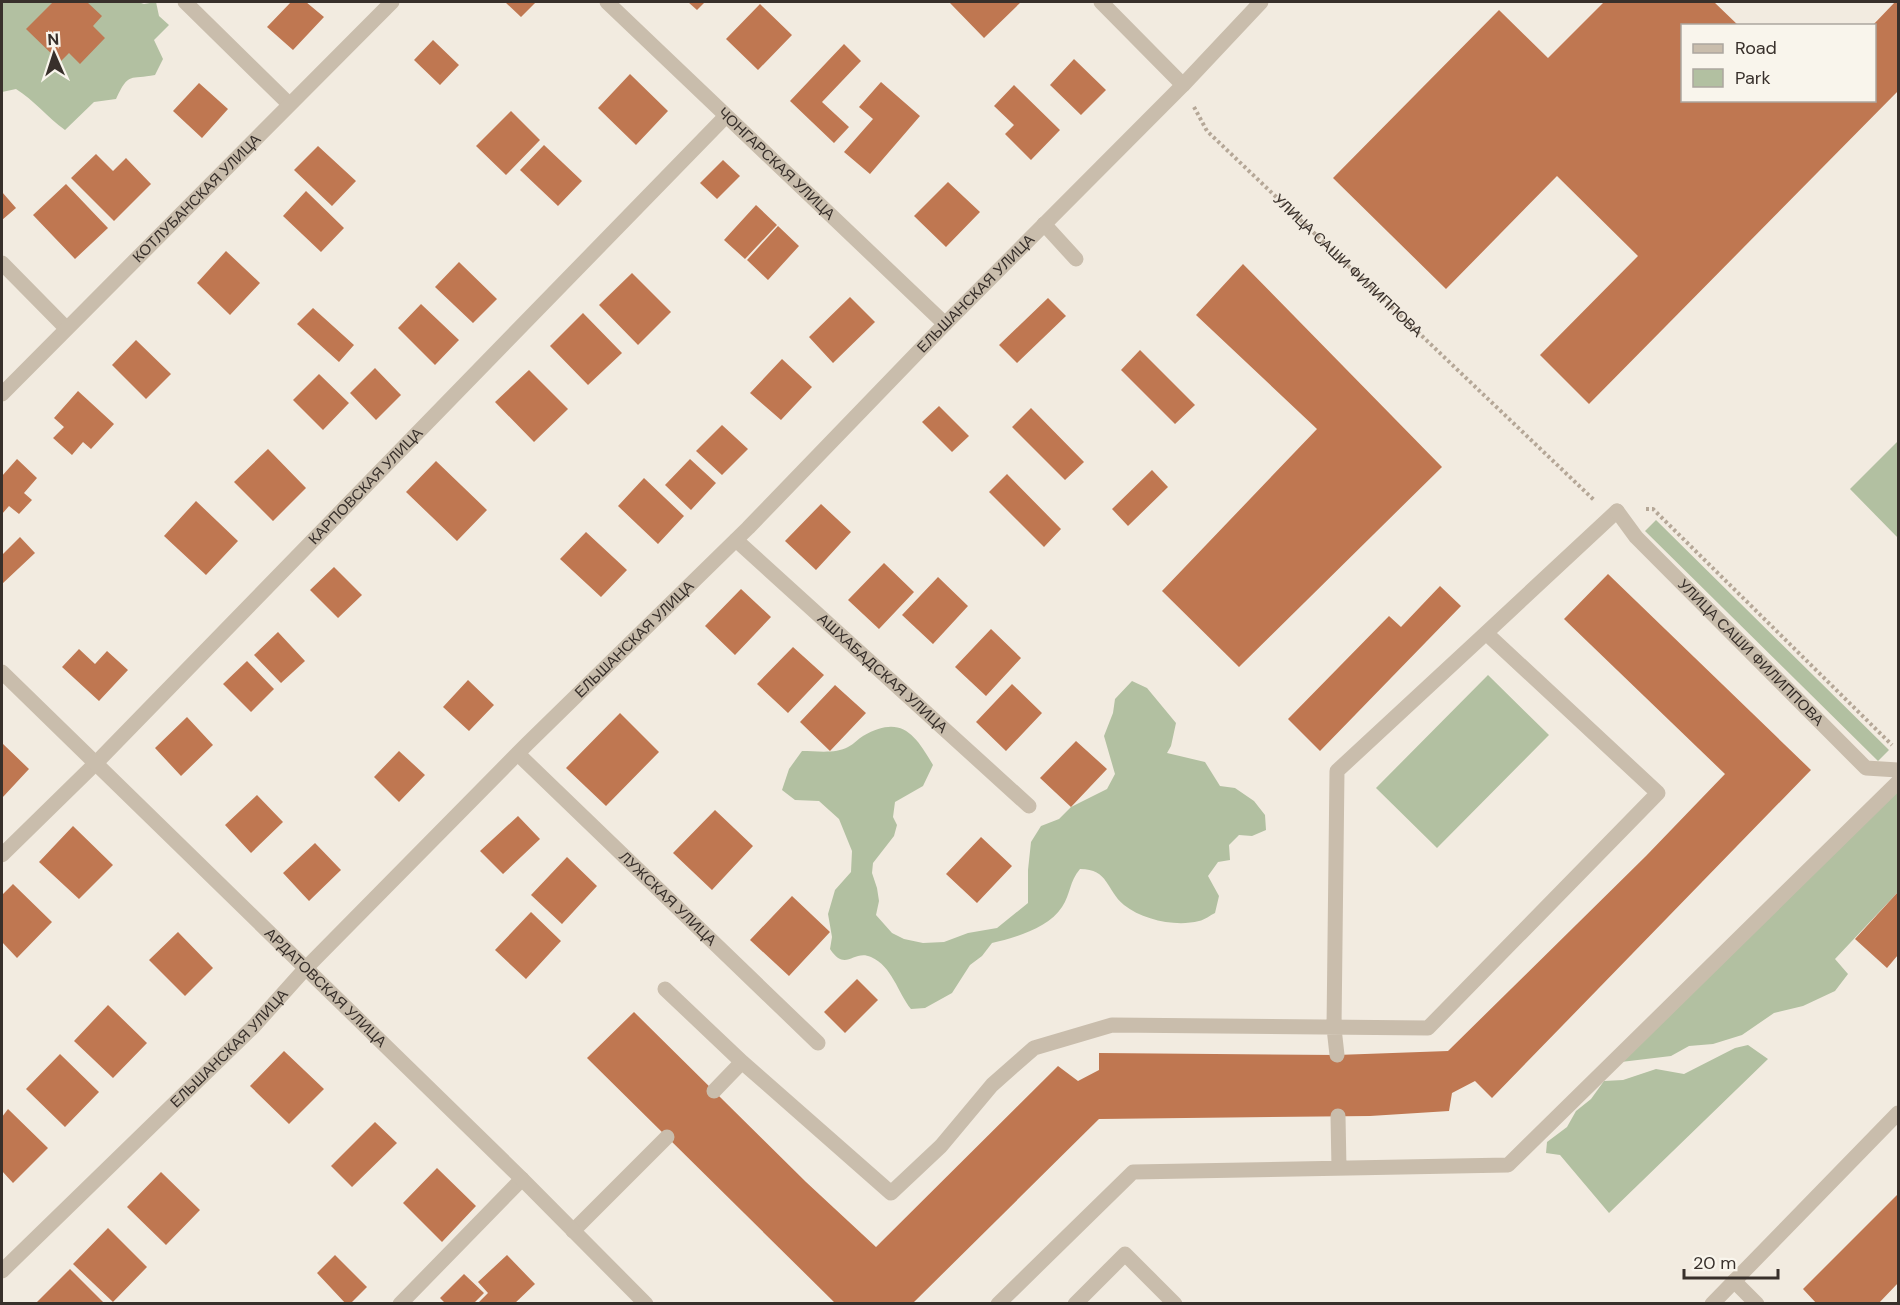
<svg xmlns="http://www.w3.org/2000/svg" width="1900" height="1305" font-family="'DM Sans',sans-serif">
<rect width="100%" height="100%" fill="#f2ebe0"/>
<path fill="#b2c0a1" d="M2,2H56L58,3L138,2L144,4L156,2L159,16L169,25L154,40L163,59L155,75C130,80 129,71 116,99L94,102L65,130C47,117 34,100 16,89L2,92Z
M1898,441V538L1850,489Z
M1656,520L1889,750L1878,761L1645,531Z
M1488,675L1549,735L1437,848L1376,788Z
M1132,681L1147,688L1176,723L1171,746L1167,753L1205,762L1220,786L1235,788L1254,801L1265,815L1266,830L1252,836L1239,835L1229,845L1230,860L1218,862L1208,876L1219,896L1215,913C1210,915 1205,920 1199,921C1176,927 1143,920 1124,905C1106,890 1109,869 1080,869C1069,882 1071,893 1062,907C1049,928 1014,938 992,943L982,956L970,965L952,993L925,1008L911,1009C898,993 892,966 871,957C853,949 846,973 830,949L832,937L828,914L835,890L851,872L852,851L839,819L819,801L795,800L782,790L789,769L802,751C816,751 836,754 848,747C854,744 858,739 863,736C901,714 915,734 933,765L923,786L895,802L893,817L897,825L894,836L873,863L872,873L877,888L879,901L876,915L892,933L904,939L923,943L944,942L968,933L997,928L1028,903V870L1031,842L1041,826L1059,819L1071,807L1107,789L1115,774L1104,736L1113,713L1115,699Z
M1898,791V892L1835,959L1848,974L1835,991L1803,1006L1774,1013L1742,1035L1713,1044L1689,1046L1671,1056L1621,1062Z
M1748,1045L1768,1059L1609,1213L1560,1155L1546,1153L1547,1142L1567,1127L1576,1111L1591,1099L1604,1081L1623,1080L1656,1069L1684,1074L1735,1048Z"/>
<path fill="#bf7751" d="M53,2H87L102,16L93,26L105,38L80,64L69,53L60,62L26,29Z
M291,2H306L324,17L293,50L267,27Z
M505,2H536L521,17Z
M688,2H705L697,10Z
M952,2H1021L984,38L950,3Z
M1604,2H1714L1739,26H1682V100H1874V26H1872L1895,2H1898V91L1589,404L1540,355L1638,256L1557,176L1446,289L1333,178L1499,10L1548,58Z
M760,4L792,35L758,70L726,39Z
M433,40L459,65L440,85L414,60Z
M844,44L861,61L822,102L849,127L834,143L790,101Z
M1074,59L1106,90L1081,115L1050,85Z
M630,74L668,111L636,145L598,108Z
M881,82L920,116L870,174L844,152L873,119L859,107Z
M199,83L228,109L202,138L173,111Z
M1014,85L1060,130L1031,160L1005,134L1014,125L994,106Z
M511,111L540,140L506,175L476,146Z
M544,145L582,181L558,206L520,170Z
M318,146L356,181L332,206L294,170Z
M96,154L113,171L126,158L151,184L114,221L71,178Z
M723,160L740,176L717,199L700,183Z
M948,182L980,212L946,247L914,216Z
M66,184L108,228L75,259L33,215Z
M306,191L344,228L321,252L283,216Z
M2,192L16,208L2,220Z
M756,205L777,225L745,259L724,240Z
M778,226L799,246L768,280L747,260Z
M226,251L260,283L230,315L197,283Z
M459,262L497,299L473,323L435,287Z
M1243,264L1442,467L1239,667L1162,591L1317,429L1196,315Z
M632,273L671,312L638,345L599,305Z
M850,297L875,322L833,363L809,337Z
M1048,298L1066,316L1017,363L999,345Z
M421,304L459,340L435,365L398,328Z
M313,308L354,345L339,362L297,324Z
M583,313L622,353L588,385L550,346Z
M136,340L171,374L146,399L112,365Z
M1140,350L1195,405L1175,424L1121,370Z
M782,359L812,387L781,420L750,393Z
M375,368L401,395L376,420L350,393Z
M529,370L568,409L534,442L495,402Z
M319,374L349,403L323,430L293,400Z
M78,391L114,424L91,449L83,442L72,455L53,438L64,427L54,418Z
M939,406L969,436L952,452L922,422Z
M1031,408L1084,462L1065,480L1012,427Z
M722,425L748,449L722,475L696,451Z
M268,449L306,488L273,521L234,482Z
M17,459L37,478L24,493L32,500L19,514L9,506L2,514V476Z
M690,459L716,483L691,510L665,485Z
M436,461L487,510L457,541L406,492Z
M1152,470L1168,487L1128,526L1112,509Z
M1007,474L1061,529L1044,547L989,492Z
M644,478L684,516L658,544L618,506Z
M196,501L238,541L206,575L164,536Z
M821,504L851,532L816,570L785,541Z
M586,532L627,570L601,597L560,559Z
M20,537L35,553L2,584V555Z
M884,563L914,592L879,629L848,600Z
M334,567L362,595L338,618L310,590Z
M1608,574L1811,770L1492,1098L1475,1081L1452,1093L1449,1111L1370,1116L1099,1119L912,1304H836L587,1058L634,1012L806,1182L876,1247L1058,1066L1078,1081L1099,1070V1053L1337,1055L1448,1051L1646,856L1725,774L1564,619Z
M938,577L968,606L933,644L902,615Z
M1440,586L1461,606L1320,751L1288,719L1389,616L1401,627Z
M741,589L771,617L735,655L705,626Z
M991,629L1021,658L986,696L955,667Z
M278,632L305,661L281,683L254,655Z
M793,647L824,675L788,713L757,684Z
M79,649L95,664L107,651L128,670L99,701L62,667Z
M247,661L274,689L251,712L223,684Z
M468,680L494,705L469,731L443,707Z
M1012,684L1042,713L1006,751L976,722Z
M835,685L866,713L830,751L800,722Z
M620,713L659,752L606,806L566,768Z
M187,717L213,745L181,776L155,748Z
M1076,741L1107,769L1071,807L1040,778Z
M2,743L29,769L2,798Z
M399,751L425,775L399,802L374,777Z
M257,795L283,822L251,853L225,825Z
M715,810L753,846L712,890L673,853Z
M518,816L540,839L503,874L480,851Z
M73,826L113,865L79,899L39,862Z
M981,837L1012,866L977,903L946,874Z
M315,843L341,870L309,901L283,873Z
M567,857L597,886L562,924L531,895Z
M13,884L52,922L17,958L2,942V895Z
M1898,892V955L1887,968L1855,939Z
M792,896L830,932L789,976L750,940Z
M531,912L561,941L526,979L495,950Z
M178,932L213,968L185,996L149,960Z
M857,979L878,1000L845,1033L824,1012Z
M108,1005L147,1043L113,1078L74,1041Z
M284,1051L324,1089L289,1124L250,1086Z
M60,1054L99,1092L65,1127L26,1089Z
M8,1109L48,1148L13,1183L2,1171V1117Z
M375,1122L397,1143L352,1187L331,1166Z
M437,1168L476,1206L442,1242L403,1203Z
M161,1172L200,1210L166,1245L127,1207Z
M1898,1194V1283L1878,1304H1817L1803,1289Z
M108,1228L147,1267L113,1302L73,1264Z
M335,1255L367,1287L350,1304H346L317,1273Z
M507,1255L535,1284L514,1304H477L488,1293L478,1282Z
M70,1269L105,1304H35Z
M464,1274L484,1293L473,1304H446L440,1298Z"/>
<g fill="none" stroke-linecap="round" stroke-linejoin="round">
<g stroke="#b5a797" stroke-width="4" stroke-dasharray="3 3" stroke-linecap="butt">
<path id="s1" d="M1194,107L1207,131L1594,500"/>
<path d="M1646,509H1653L1892,745"/>
</g>
<path stroke="#c9bdac" stroke-width="15" d="M1044,224L1076,259
M2,263L66,328
M1486,633L1617,511
M665,989L742,1062
M714,1091L742,1062L891,1193L941,1146L992,1085L1034,1048L1112,1025L1428,1028L1658,793L1486,633L1337,771L1334,1028L1337,1055
M1338,1116L1339,1168
M573,1231L667,1137
M1734,1281L1757,1304
M998,1304L1133,1172L1508,1165L1898,782
M1075,1304L1125,1254L1175,1304"/>
<g stroke="#c9bdac" stroke-width="15">
<path d="M185,2L289,104"/>
<path id="s2" d="M607,2L945,324"/>
<path d="M1101,2L1183,85"/>
<path id="s3" d="M2,394L392,2"/>
<path id="s4" d="M1617,511L1636,537L1866,768L1898,770"/>
<path id="s5" d="M736,540L1029,806"/>
<path id="s6" d="M518,754L818,1043"/>
<path id="s7" d="M2,855L95,764L726,116"/>
<path id="s8" d="M2,1271L254,1026L305,969L527,744L748,528L945,324L1183,85L1261,2"/>
<path d="M400,1304L522,1179"/>
</g>
<g stroke="#c9bdac" stroke-width="15">
<path id="s9" d="M2,672L522,1179L646,1304"/>
<path d="M1712,1304L1898,1113"/>
</g>
</g>
<g text-anchor="middle" stroke-width="4.5" stroke-linejoin="round" paint-order="stroke">
<g font-size="15" fill="#38302b" stroke="#f9f5ec">
<text dy="5" stroke="none"><textPath href="#s2" startOffset="234">ЧОНГАРСКАЯ УЛИЦА</textPath></text>
<text dy="5" stroke="none"><textPath href="#s3" startOffset="276">КОТЛУБАНСКАЯ УЛИЦА</textPath></text>
<text dy="5" stroke="none"><textPath href="#s1" startOffset="222">УЛИЦА САШИ ФИЛИППОВА</textPath></text>
<text dy="5" stroke="none"><textPath href="#s8" startOffset="1380">ЕЛЬШАНСКАЯ УЛИЦА</textPath></text>
<text dy="5" stroke="none"><textPath href="#s7" startOffset="518">КАРПОВСКАЯ УЛИЦА</textPath></text>
<text dy="5" stroke="none"><textPath href="#s8" startOffset="894">ЕЛЬШАНСКАЯ УЛИЦА</textPath></text>
<text dy="5" stroke="none"><textPath href="#s4" startOffset="195">УЛИЦА САШИ ФИЛИППОВА</textPath></text>
<text dy="5" stroke="none"><textPath href="#s5" startOffset="198">АШХАБАДСКАЯ УЛИЦА</textPath></text>
<text dy="5" stroke="none"><textPath href="#s6" startOffset="208">ЛУЖСКАЯ УЛИЦА</textPath></text>
<text dy="5" stroke="none"><textPath href="#s9" startOffset="452">АРДАТОВСКАЯ УЛИЦА</textPath></text>
<text dy="5" stroke="none"><textPath href="#s8" startOffset="318">ЕЛЬШАНСКАЯ УЛИЦА</textPath></text>
</g>
</g>
<rect width="1900" height="1305" fill="none" stroke="#38302b" stroke-width="6"/>
<rect x="1681" y="24" width="195" height="78" fill="#f9f5ec" stroke="#aca69f" stroke-width="1.5"/>
<rect x="1693" y="44" width="30" height="9" fill="#c9bdac" stroke="#aca69f" stroke-width="1.5"/>
<text x="1735" y="54" font-size="18" fill="#38302b">Road</text>
<rect x="1693" y="69" width="30" height="18" fill="#b2c0a1" stroke="#aca69f" stroke-width="1.5"/>
<text x="1735" y="84" font-size="18" fill="#38302b">Park</text>
<g transform="translate(54 54) rotate(357)" stroke="#f9f5ec" stroke-width="4.5" paint-order="stroke">
<path d="M0-4.5L10 22L0 15L-10 22Z" fill="#38302b"/>
<text y="-9" font-size="16" font-weight="bold" text-anchor="middle" fill="#38302b">N</text>
</g>
<path d="M1684 1269v9h94v-9" fill="none" stroke="#38302b" stroke-width="3"/>
<text x="1693" y="1269" font-size="18" fill="#38302b" stroke="#f9f5ec" stroke-width="4.5" paint-order="stroke">20 m</text>
</svg>
